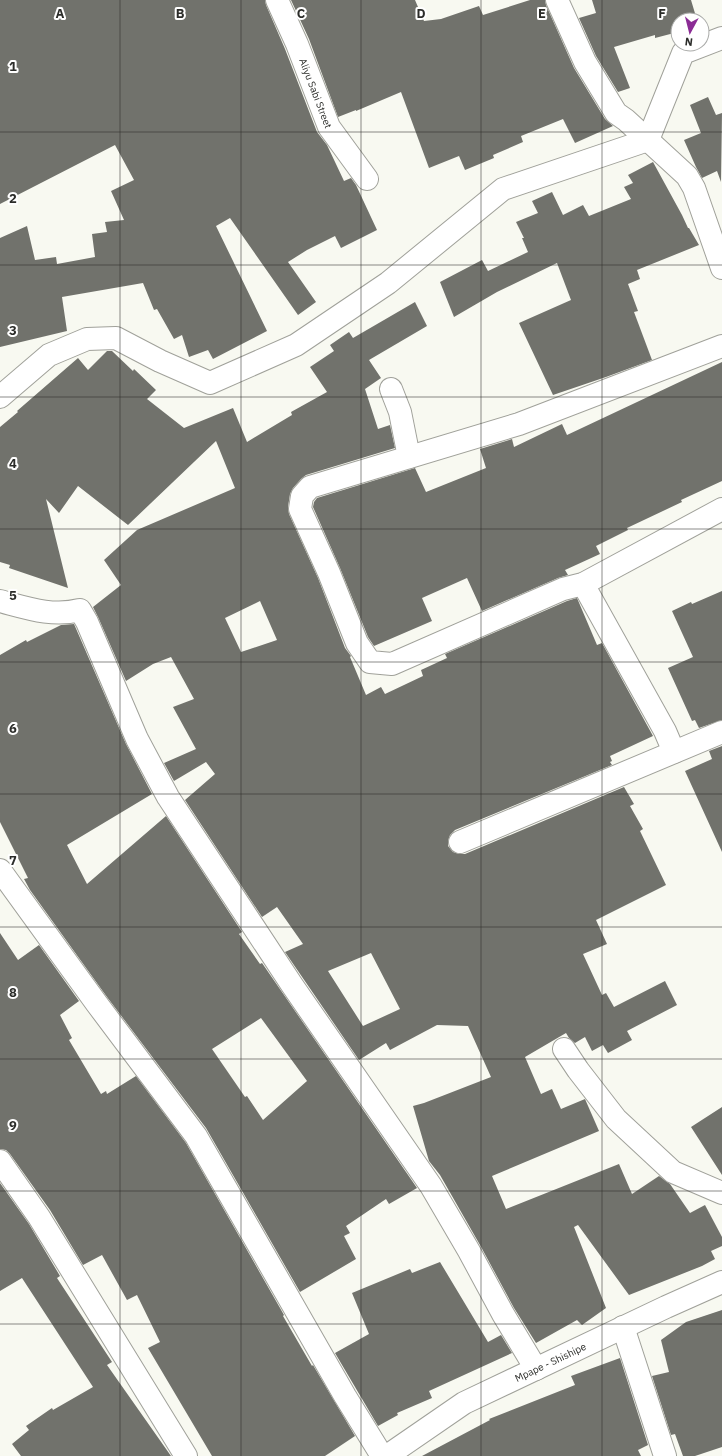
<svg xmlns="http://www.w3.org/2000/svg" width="722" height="1456" font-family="'IBM Plex Sans',sans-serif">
<rect width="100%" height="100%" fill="#f8f9f1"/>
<path fill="#71726c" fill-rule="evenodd" d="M0,0H265L266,5L285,49L317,132L327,145L344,181L351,178L356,185L377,230L341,248L335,236L307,250L288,262L316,302L298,315L230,218L216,226L267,331L213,359L208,350L189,357L182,335L174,339L157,309L154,310L143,283L62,297L67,331L0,347V238L27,226L35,260L56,257L57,264L95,257L92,234L107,232L105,222L124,220L111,191L134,180L115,145L0,204Z
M291,0H415L424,21L441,19L479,6L483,15L530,0H545L546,5L574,68L605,119L613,126L575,143L563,119L521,136L523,142L493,155L494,158L465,170L459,156L429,168L401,92L356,111V110L338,117L309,39Z
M592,0H691L697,20H678V32L655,38V35L614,47L630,88L618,92L596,56L579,18L596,13Z
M708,97L716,115L722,113L721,182L717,171L702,178L696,167L684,140L701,133L690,105Z
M653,162L682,215L688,228H689L699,245L637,270L640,279L628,284L638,311L634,312L652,360L606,377L553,395L519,323L571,300L557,263L497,292L454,317L440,282L482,260L488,271L528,252L522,238H524L516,222L538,213L532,201L552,192L563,215L583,205L589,216L631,199L624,187L633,183L628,175Z
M415,302L427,326L369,360L381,378L365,389L378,429L390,425L395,448L306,475L301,479L293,488L290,494L288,507L289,514L318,578L345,648L351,656L350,657L366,695L381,687L385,694L423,676L421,670L447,658L445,654L567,601L577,598L597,645L602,643L653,736L610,756L612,761L610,762L612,765L455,830L450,835L448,841V846L453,852L459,854H465L624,787L634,804L630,806L643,829L640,831L666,885L596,920L607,944L583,954L602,995L606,993L614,1007L665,981L677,1005L627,1031L632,1040L608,1053L603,1045L592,1051L585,1037L575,1043L569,1038L566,1033L525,1057L541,1094L552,1089L561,1109L585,1099L599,1131L492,1176L506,1209L619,1164L632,1194L659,1176L670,1184L690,1213L705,1205L722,1237V1246L711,1251L715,1259L702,1266L629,1295L578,1225L574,1227L606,1308L582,1325L577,1320L536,1343L514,1308L480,1245L440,1175L429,1161L413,1106L424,1103L491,1077L468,1026L437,1025L390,1050L386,1043L359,1060L285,952L303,944L277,907L262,917L185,800L215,774L206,762L174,781L164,763L196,749L173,707L194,699L171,657L153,664L126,681L98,617L93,607L121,585L104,560L137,530L235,488L216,441L128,525L78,486L59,513L46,499L68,588L9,568L10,565L0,562V427L18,412L17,411L78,358L88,370L107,351H112L133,371L134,369L156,390L147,399L184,428L233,408L247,442L292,415L291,412L327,392L310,367L334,351L330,345L349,332L353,338ZM260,601L277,640L241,652L225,618ZM371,953L400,1009L363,1026L328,971Z
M722,362V481L681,500L682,502L627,528L628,530L596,546L600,554L565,570L568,575L558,578L482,611L467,578L422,598L432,621L374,646L368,637L340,568L313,507L314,502L317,498L415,468L426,492L486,468L480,449L512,439L514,447L562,424L567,435Z
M722,591V720L699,728L695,720L692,721L668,668L693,657L672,611L691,602L692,604Z
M74,624L126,744L152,794L67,845L87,884L166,816L242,932L239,934L260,964L262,963L417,1188L389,1204L386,1199L346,1226L350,1233L344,1236L356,1259L300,1292L206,1128L107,997L30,890L24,879L28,878L0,822V655L26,640L27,642L61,625ZM261,1018L307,1081L263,1120L247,1096L245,1097L212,1049Z
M722,746V852L685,771L712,759L709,751Z
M0,933L18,960L39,945L79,1001L60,1015L72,1038L69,1040L101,1094L106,1091L107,1094L136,1076L186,1143L284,1315L283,1316L312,1366L313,1365L355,1436L325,1456H212L148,1348L160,1342L137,1295L127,1300L102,1255L83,1265L50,1210L10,1154L6,1150L0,1149Z
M722,1107V1175L691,1127Z
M0,1183L29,1224L60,1276L57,1278L112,1362L107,1365L171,1456H21L12,1444L29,1430L26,1426L52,1408L53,1410L93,1387L22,1278L0,1291Z
M440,1262L488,1342L501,1335L512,1353L429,1391L432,1398L397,1413L398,1415L378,1426L335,1353L369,1334L352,1293L410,1269L412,1273Z
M722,1310V1447L695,1456H683L675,1434L671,1435L652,1376L669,1372L661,1340L686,1322Z
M620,1358L648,1445L638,1450L641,1456H422L490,1420L489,1419L575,1385L571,1376Z"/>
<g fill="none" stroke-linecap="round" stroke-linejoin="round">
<defs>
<g id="minor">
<path id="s1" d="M277,0L297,44L329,127L367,179"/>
<path d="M557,0L585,62L616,113L626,120L687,176L694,188L722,268"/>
<path d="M722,346L519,424L310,487L302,496L300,509L329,573L357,643L370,662L392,664L563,589L583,584L722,509"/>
<path d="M391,389L400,412L409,457"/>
<path d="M0,397L49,355L87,339L116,338L160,361L210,383L296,345L388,283L503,189L648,140L683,53L722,38"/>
<path d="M583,584L665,731L674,752"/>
<path d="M0,601C27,608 52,617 80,610L87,622L137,739L168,797L292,985L431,1186L469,1251L503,1314L536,1369"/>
<path d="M460,842L722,732"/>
<path d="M0,870L97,1004L196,1136L345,1396L382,1456"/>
<path d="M564,1049L578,1070L616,1119L673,1172L722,1193"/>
<path d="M0,1161L39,1217L186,1456"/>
<path d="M623,1327L665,1456"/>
<path id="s2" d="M387,1456L464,1403L666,1307L722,1282"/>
</g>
</defs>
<use href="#minor" stroke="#a0a19a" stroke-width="24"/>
<use href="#minor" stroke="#fff" stroke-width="22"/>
</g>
<path fill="none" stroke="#2b2c29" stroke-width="1" stroke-opacity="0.55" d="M120,0V1456M241,0V1456M361,0V1456M481,0V1456M602,0V1456M0,132H722M0,265H722M0,397H722M0,529H722M0,662H722M0,794H722M0,927H722M0,1059H722M0,1191H722M0,1324H722"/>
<g text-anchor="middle" stroke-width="4" stroke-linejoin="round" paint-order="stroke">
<g font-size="10" fill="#2b2c29" stroke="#fff">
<text dy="4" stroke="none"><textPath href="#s1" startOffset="101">Aliyu Sabi Street</textPath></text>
<text dy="4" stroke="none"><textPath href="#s2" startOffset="189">Mpape - Shishipe</textPath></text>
</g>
</g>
<g font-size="13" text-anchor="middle" font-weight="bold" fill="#2b2c29" stroke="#fff" stroke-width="4" stroke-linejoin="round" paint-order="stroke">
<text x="60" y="18">A</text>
<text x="180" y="18">B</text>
<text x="301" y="18">C</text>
<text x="421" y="18">D</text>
<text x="542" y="18">E</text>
<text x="662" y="18">F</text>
<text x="13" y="71">1</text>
<text x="13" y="203">2</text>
<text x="13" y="335">3</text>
<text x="13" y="468">4</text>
<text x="13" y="600">5</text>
<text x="13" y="733">6</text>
<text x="13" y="865">7</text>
<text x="13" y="997">8</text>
<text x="13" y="1130">9</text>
</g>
<g transform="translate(690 32) rotate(187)"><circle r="19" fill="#ffffff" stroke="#aaaba9"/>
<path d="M0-3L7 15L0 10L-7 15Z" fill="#8b2c95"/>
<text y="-6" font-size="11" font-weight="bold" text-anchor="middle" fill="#2b2c29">N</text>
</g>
</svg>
